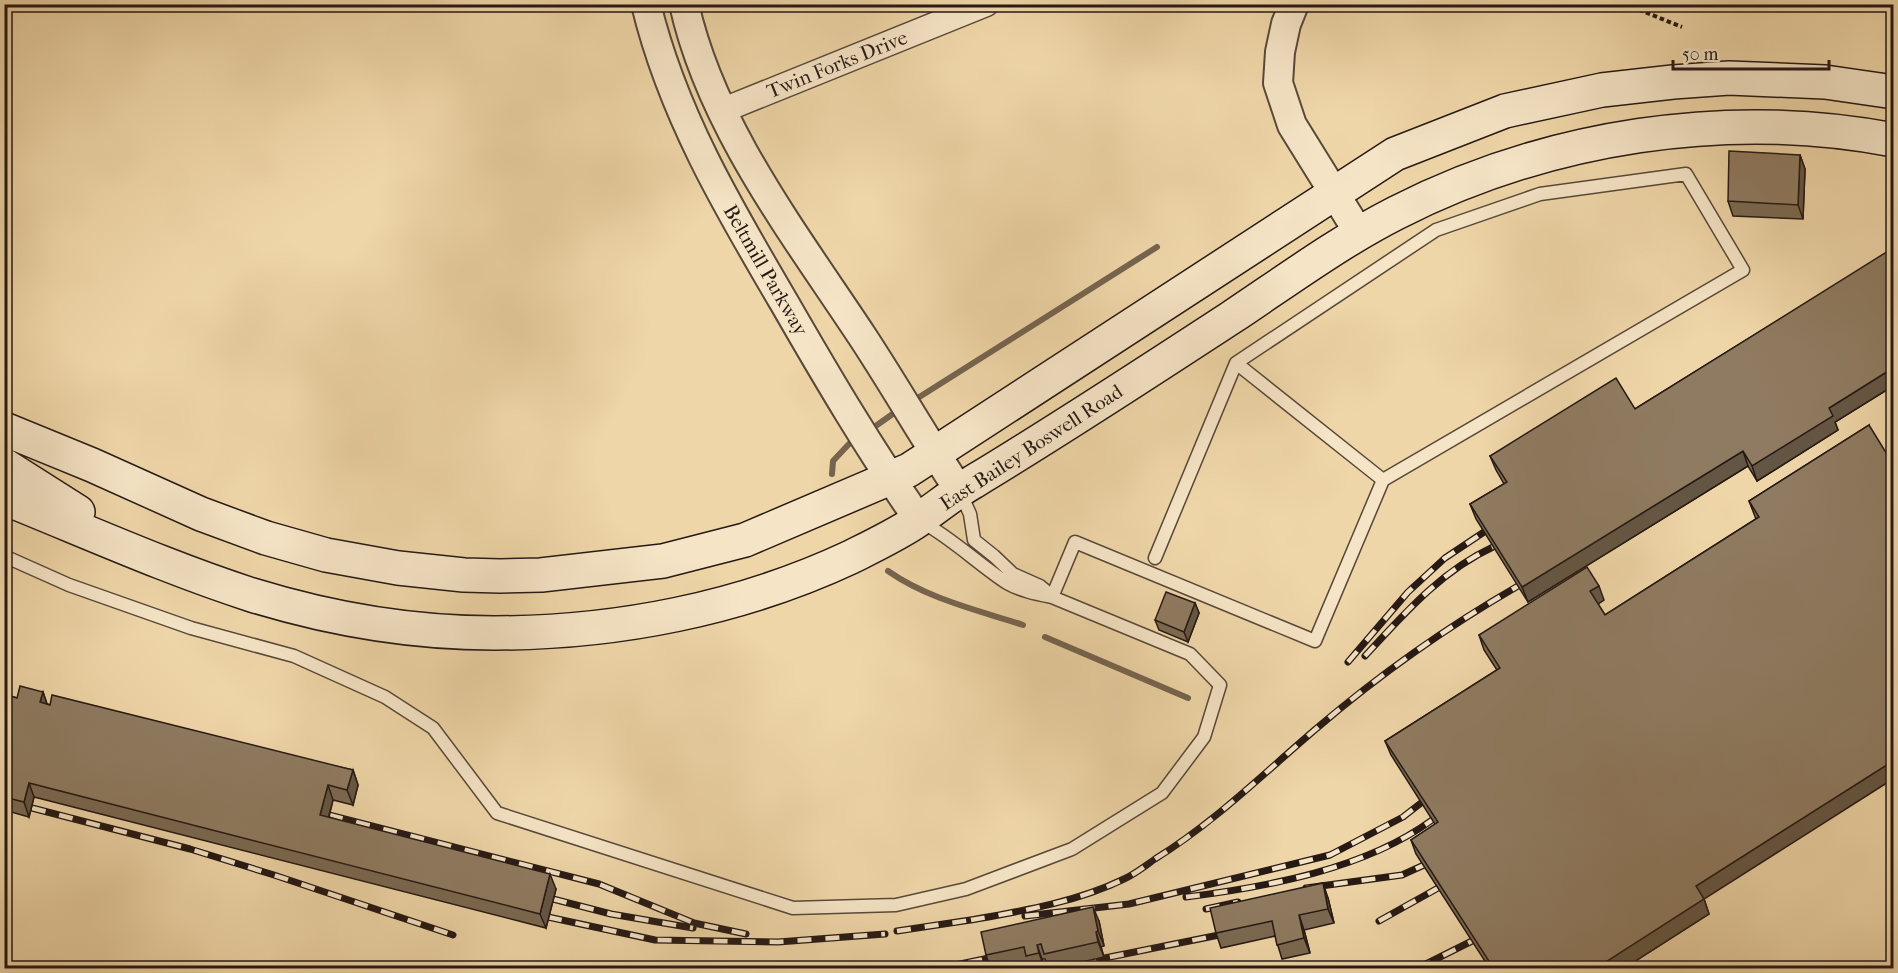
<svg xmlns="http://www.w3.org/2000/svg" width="1898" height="973" font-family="'IM FELL French Canon',serif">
<rect width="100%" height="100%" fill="#efd6a8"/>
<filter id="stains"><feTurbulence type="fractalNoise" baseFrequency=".00333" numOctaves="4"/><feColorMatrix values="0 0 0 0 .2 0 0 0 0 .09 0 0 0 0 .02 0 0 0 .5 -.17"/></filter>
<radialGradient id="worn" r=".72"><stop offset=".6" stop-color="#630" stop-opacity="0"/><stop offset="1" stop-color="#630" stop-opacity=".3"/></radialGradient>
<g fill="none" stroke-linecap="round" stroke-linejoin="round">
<path stroke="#76644f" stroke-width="6" d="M913,401L1157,247
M870,430L894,413
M832,474L833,461L849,444
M888,571C928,599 977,610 1023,625
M1045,637L1188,698"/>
<defs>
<path id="service" d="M1236,363L1383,480
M960,492L970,514L974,540L994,556L1013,574L1040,586L1052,596
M4,556L69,585L191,628L294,656L385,697L433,728L497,813L793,908L896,905L966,889L1072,849L1162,793L1204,737L1220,685L1190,654L1052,597C1037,594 1021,591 1007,583C978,564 953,539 922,522
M1052,597L1075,542L1315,641L1383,480L1743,270L1686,174L1540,194L1436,230L1236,363L1155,558"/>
<path id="minor" d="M721,111L986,4"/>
<path id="tertiary" d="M646,4C672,113 729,209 785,304C827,377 870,450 919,520
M684,4C711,126 794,233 862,336C895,386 925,439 959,490
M1294,4L1286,24L1280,52L1278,83L1292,125L1359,233"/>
<path id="secondary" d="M4,429L92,465L201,514L266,538L326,555L398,568L464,575L500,576L541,575L663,561L745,540L909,470L1395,154L1505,111L1602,90L1673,82L1729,78L1825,82L1894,92
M4,465L78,512
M4,498C86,531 168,568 252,595C330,619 413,633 494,633C616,633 740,609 851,557C873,546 894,536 914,523C934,510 952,494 973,482C1061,429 1146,373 1232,317C1286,281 1339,242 1396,213C1547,136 1727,108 1894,140"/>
</defs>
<use href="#service" stroke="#584839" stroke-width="15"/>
<use href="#minor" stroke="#584839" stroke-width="27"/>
<use href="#tertiary" stroke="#584839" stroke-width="32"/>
<use href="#secondary" stroke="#261914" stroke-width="36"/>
<path stroke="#261914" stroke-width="4" stroke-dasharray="4.5 3" stroke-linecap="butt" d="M1625,4L1682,27"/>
<use href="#service" stroke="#f5e4c6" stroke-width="12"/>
<use href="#minor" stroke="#f5e4c6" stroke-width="24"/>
<use href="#tertiary" stroke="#f5e4c6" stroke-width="28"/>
<use href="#secondary" stroke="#f5e4c6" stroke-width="33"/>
<defs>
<path id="rail" d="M1365,656C1404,614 1441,571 1493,547
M1348,662L1408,592L1445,558L1484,532
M32,808L190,849L274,875L453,935
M329,815L599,884L694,923L746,934
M1306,888L1402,875L1424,865
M1186,897C1267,887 1365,869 1432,820
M553,899L611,914L693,928
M1206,909L1238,902
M1025,916L1129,904L1330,855L1403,817L1421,803
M548,917L655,940L778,942L885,934
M971,920C1022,911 1077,902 1124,879C1135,874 1145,866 1155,859C1215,822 1264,773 1317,728C1379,675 1447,627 1518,586
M1379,921L1438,888
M897,931L977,919
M673,967L698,968
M941,968L989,958
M1055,968L1219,935
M1418,968L1472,941
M1481,968L1487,964"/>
</defs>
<use href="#rail" stroke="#261914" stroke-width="7"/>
<use href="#rail" stroke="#f5e4c6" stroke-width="4.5" stroke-dasharray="14" stroke-linecap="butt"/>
</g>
<path fill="#7b6a53" stroke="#261914" stroke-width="1.5" d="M1800,155L1805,169L1803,219L1733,216L1728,201Z
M1893,229V386L1835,422L1838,430L1757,481L1748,466L1528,602L1476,519L1470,504L1504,484L1496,470L1490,456L1635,409L1893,249L1887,233Z
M1869,425L1704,899L1709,914L1623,969H1490L1416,854L1411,840L1435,824L1391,755L1385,741L1497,670L1484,650L1479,635L1604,600L1598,604L1605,615L1756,519L1749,501Z
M1195,603L1199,613L1188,642L1159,630L1155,620Z
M43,692L47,704L353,770L358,785L353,805L333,800L329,817L556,889L546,928L34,797L29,817L4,810V694L17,698Z
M1328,898L1334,923L1304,930L1310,953L1282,959L1275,936L1221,948L1216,933Z
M1099,921L1104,946L1101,947L1104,957L1052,969H1049L1045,959H1042L1044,967L1039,969H1030L1028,962L998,969H991L986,955Z"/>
<path fill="#645644" stroke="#261914" stroke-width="1.5" d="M1800,155L1805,169L1803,219L1798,205Z
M1893,368V386L1835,422L1838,430L1757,481L1752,466L1829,408Z
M1743,451L1748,466L1528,602L1522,587Z
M1599,586L1604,600L1595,606L1590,591Z
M1195,603L1199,613L1188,642L1184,632Z
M43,692L48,707L40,702Z
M1893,761V779L1704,899L1709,914L1623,969H1595L1696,886Z
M353,770L358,785L353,805L347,790Z
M29,783L34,797L29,817L24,802Z
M328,785L333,800L325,830L320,815Z
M550,874L556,889L546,928L540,914Z
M1323,883L1328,898L1334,923L1328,909Z
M1093,907L1099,921L1104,946L1098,931Z
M1299,915L1304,930L1310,953L1304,938Z
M1096,932L1101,947L1104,957L1098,942Z
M1037,945L1042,959L1044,967L1039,953Z"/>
<path fill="#8f7b61" stroke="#261914" stroke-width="1.5" d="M1729,151L1800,155L1798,205L1728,201Z
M1893,229V243L1887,233Z
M1893,248V368L1829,408L1833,416L1752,466L1743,451L1522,587L1470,504L1507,482L1490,456L1616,378L1635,409Z
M1869,425L1893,464V761L1696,886L1704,899L1595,969H1494L1411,840L1438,822L1385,741L1500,668L1479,635L1587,567L1599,586L1590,591L1605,615L1759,517L1749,501Z
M1166,592L1195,603L1184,632L1155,620Z
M20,686L43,692L40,702L50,705L52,695L353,770L347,790L328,785L320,815L550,874L540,914L29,783L24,802L4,797V694L17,698Z
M1323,883L1328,909L1299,915L1304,938L1277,945L1272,921L1216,933L1210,908Z
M1093,907L1098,931L1096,932L1098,942L1044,954L1041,944L1037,945L1039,953L1026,956L1024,947L986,955L981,932Z"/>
<g text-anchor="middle" stroke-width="4.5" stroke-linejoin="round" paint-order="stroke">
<g font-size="20" fill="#261914" stroke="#f5e4c6">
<text transform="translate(837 64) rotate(-22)" y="7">Twin Forks Drive</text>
<text transform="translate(766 270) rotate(60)" y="7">Beltmill Parkway</text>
<text transform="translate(1031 447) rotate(-33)" y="7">East Bailey Boswell Road</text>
</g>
</g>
<rect width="1898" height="973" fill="none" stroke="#efd6a8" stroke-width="24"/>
<rect x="6" y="6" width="1886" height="961" fill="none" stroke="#261914" stroke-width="3"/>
<rect x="12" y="12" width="1874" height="949" fill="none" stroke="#261914" stroke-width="1.5"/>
<path d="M1673 60v9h156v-9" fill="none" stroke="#261914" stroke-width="3"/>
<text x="1682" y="60" font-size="18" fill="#261914" stroke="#f5e4c6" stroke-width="4.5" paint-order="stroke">50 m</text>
<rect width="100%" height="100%" filter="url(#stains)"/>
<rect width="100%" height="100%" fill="url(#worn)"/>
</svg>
